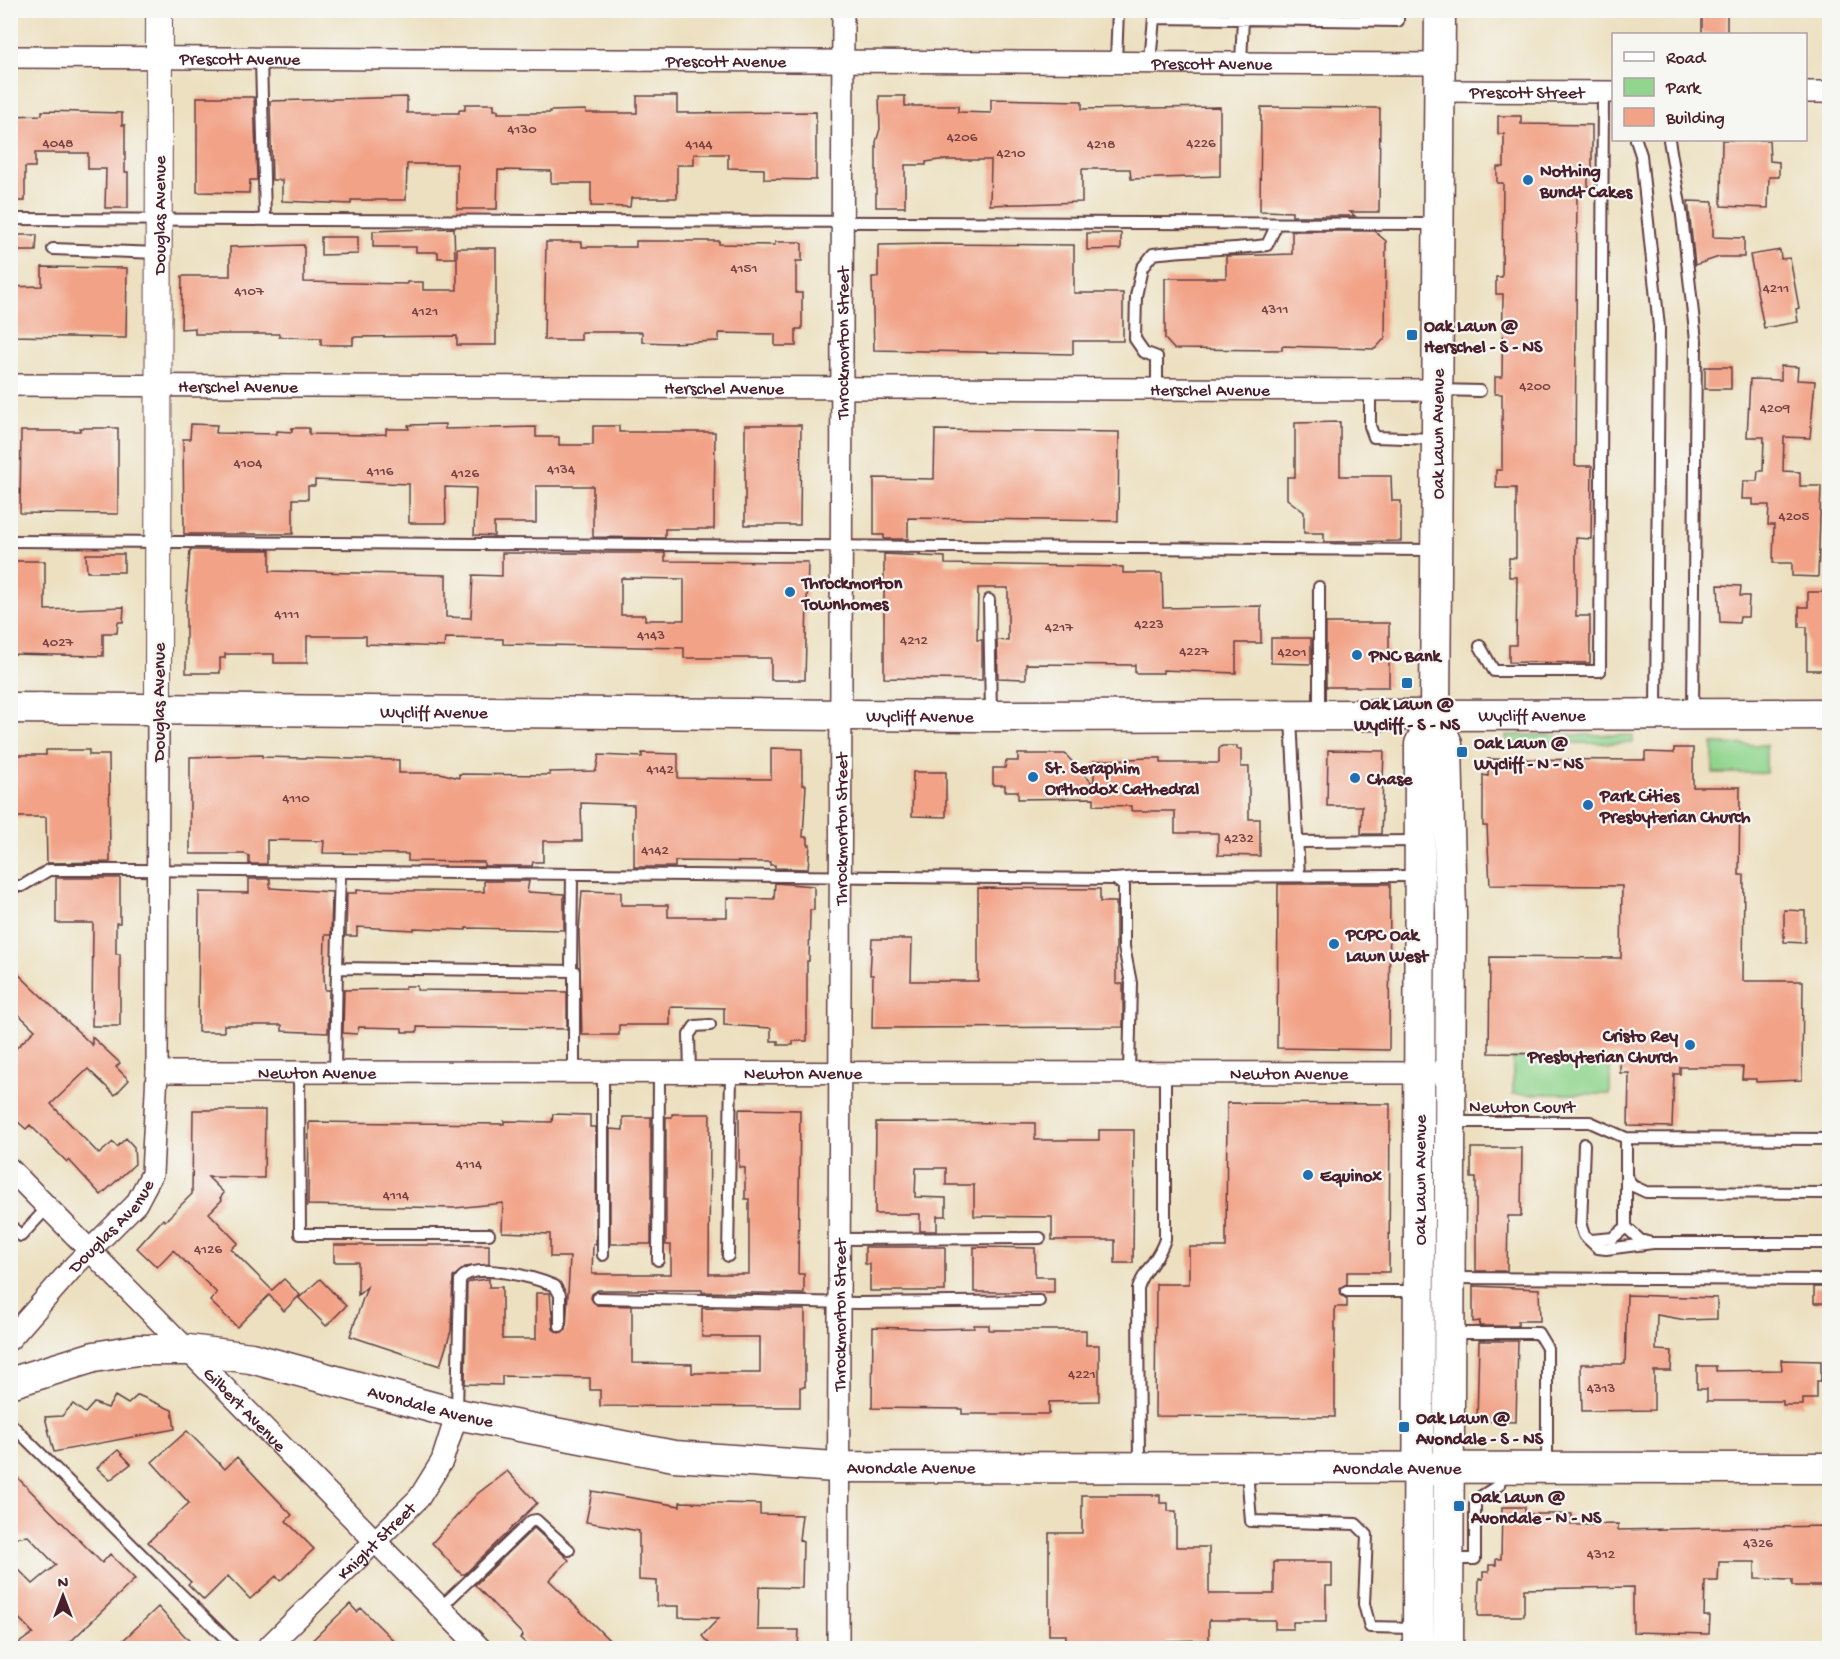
<svg xmlns="http://www.w3.org/2000/svg" width="1840" height="1659" font-family="'Gochi Hand',sans-serif">
<rect width="100%" height="100%" fill="#f6f6f2"/>
<filter id="ink" filterUnits="userSpaceOnUse"><feTurbulence type="fractalNoise" baseFrequency=".0167" numOctaves="2"/><feDisplacementMap in="SourceGraphic" scale="12" xChannelSelector="R" yChannelSelector="G"/><feConvolveMatrix kernelMatrix="1 2 1 2 8 2 1 2 1" color-interpolation-filters="sRGB"/></filter>
<filter id="wash" filterUnits="userSpaceOnUse"><feTurbulence type="fractalNoise" baseFrequency=".008" numOctaves="4" result="noise"/><feDisplacementMap in="SourceGraphic" scale="24" xChannelSelector="R" yChannelSelector="G"/><feGaussianBlur stdDeviation="1.35" result="paint"/><feColorMatrix in="noise" values="0 0 0 0 0 0 0 0 0 0 0 0 0 0 0 0 0 1.4 0 .05"/><feComposite in="paint" operator="in"/></filter>
<g filter="url(#wash)">
<rect width="100%" height="100%" fill="#ece0c0"/>
<path fill="#91d58e" stroke="#6e7a5c" stroke-width="1.5" d="M1506,735H1633V743H1506Z
M1713,744L1766,745V773H1713Z
M1513,1058H1567V1064H1610V1094H1513Z"/>
<g id="blocks">
<path fill="#f2a387" fill-rule="evenodd" d="M1702,10H1727V34H1702Z
M637,96H677V113L816,112V180L764,179V169L728,168V154H694V165H677V198H631L630,207L591,206V183H551V171L498,170L497,209H457V164H407L406,200H351V204L282,201V180H272L270,101L407,97V113H459V110H465V104H494V110H498V113H550V111L586,110V113H637Z
M879,96H905V106H958V112L991,113V99L1082,101V109L1220,107V176L1131,179L1130,169H1082V202L990,205L991,160H939L926,162V165H905V207H876V142L880,129Z
M197,97H254L257,180H250L249,193L197,192Z
M1261,107L1380,108L1379,212H1350L1355,216H1292V212L1260,211Z
M42,111L122,113V125H125V172H128V208H105L106,169H88V153H35V167H25V201H10V116L42,115Z
M1498,116H1521V124L1592,125V171H1588V188H1577L1575,466H1592L1591,539L1576,538V616H1590V663L1509,662V645H1516L1517,577H1509V558H1516V488H1496V470H1502V394H1495V377H1502L1503,294H1496V277H1502L1503,183H1497V167H1504V134H1498Z
M1722,140H1769L1770,161L1779,162V177H1769L1768,208L1721,206Z
M1688,201L1713,202V237L1744,238V257H1719L1695,265Z
M454,228L455,258H438V252H416V247H373V231Z
M1292,231H1374L1386,241L1385,338L1375,349L1282,346V350L1174,349L1165,339V278H1226V256L1292,254Z
M1087,233H1121V249L1087,250Z
M10,235H37L36,251H10Z
M321,237H358V254L321,255Z
M636,241H719V244L775,245V242H800L802,244V261H796V293H802V329H796V346H775V334L719,333V341L670,343L642,342V332H581V340H544L546,242H582V247H636Z
M935,244L1074,245V293H1123V341H1073V354L874,350L872,277H878V245Z
M304,245V282L407,284V282H423V290H457V248H496V345H457V336L353,337V345H321V338L279,337V334H195V328L181,329L182,276H230V247Z
M1780,250L1781,259L1790,258L1799,308L1796,309L1798,322L1764,328L1750,255Z
M42,267L127,268L126,338L10,336V287L42,286Z
M1781,366L1798,367L1797,380L1815,381L1810,438L1784,437L1783,471L1800,472V486H1821L1818,577L1792,576V563H1773L1774,525H1768L1769,505H1753V499H1742L1743,481H1757L1758,471H1763L1764,437H1747L1750,379L1781,380Z
M1705,367H1731V389H1705Z
M1340,422V476H1391L1392,501H1401V541L1324,542V533H1304V512L1287,499V477H1295V423Z
M191,424L217,425L216,433L277,434V431L292,432V428H309V434L365,435L386,434V429H409L408,425L445,424V429L536,427V437H559V445H593V426H619V432H715L714,529H665V538L593,537V486H536V523H494V536L474,535L476,488L445,487L446,523H409V484L315,480V486H308V499H293V534H184L183,439H190Z
M745,425H801L800,525H745Z
M80,428H118V514L20,513L21,431H80Z
M935,430L1119,432L1118,521L908,518V539H884V535H874V478L934,479Z
M190,550H270V571L446,575V617L471,618L473,575L502,576V553H665V561L808,562L805,680H771V658H684V648L503,644V639L445,638L444,647L366,644V636H307V663H274V654H225V658H220V673H186V603ZM621,578L684,579V620H645V615H621Z
M86,554H124V572H87Z
M884,554L945,557V564L1123,567V573H1162L1163,608L1261,606V643H1236V673L1163,670V673H1135V665L1026,664V679L998,678L997,640L1008,641V588H978L977,640H982V680L884,678Z
M10,561H45V610L124,607L123,622H118L117,633H103V656L10,654Z
M1718,585L1741,586L1740,596H1749L1748,617H1740L1739,623L1720,622Z
M1808,592H1830V670H1807V627H1799V607H1808Z
M1326,623H1389V687H1326Z
M1271,638H1311V664L1271,663Z
M1222,746H1237V749H1241V767H1249V819H1260V856L1218,855V833H1175V811H1131V806L1094,805V798L1018,799V791H1005V785H993V768H1005L1006,761H1018V754H1065L1094,785V761L1147,758H1161V763H1219V749Z
M771,748L802,749V785H806L803,837H808V845H810L808,869L775,868V865H770V862L675,861V867H634V805L581,803L582,841H543V862H533L532,866H484V862L408,861V854L323,853L324,841L267,840V864H249V856L245,854H190V757L262,755V757L399,760V773H440L459,778V774L550,775L549,772L596,771L599,755L642,757V753L678,754V778L771,779Z
M1674,748H1693V787H1740L1739,875H1744L1743,981H1803L1802,1080L1756,1082V1079H1742L1743,1067H1680V1074H1674L1672,1127L1628,1126L1629,1073H1620V1055L1489,1053L1490,957L1621,958L1622,886L1490,885L1487,826H1483V775L1488,776V759L1645,760V752L1674,753Z
M46,750H89V755H109L110,862L47,863L46,817H10V755H46Z
M1328,750L1384,751L1381,834H1361L1362,806H1327Z
M913,772H946V817L912,816Z
M56,878H120V923H116V954H120V1026H92L93,923H56Z
M249,879H270V888L332,892L331,935H325L324,976L325,990H329L328,1033L282,1031V1025H224V1032H198L199,892L249,893Z
M484,881H529L527,892L564,894V930L466,928V930L414,928V930L357,927V936H346L347,893H357V890L484,892Z
M775,883L814,886V910H810L809,961H807V1041H793V1045H778V1041H771V1028L724,1025V1008L670,1007V1025H619V1035H582L579,931L582,891L621,892V905H668V917H727V898L774,899Z
M1278,884H1390L1389,1050L1277,1048Z
M978,888L1100,889V902H1116V984H1123V1027L872,1028L873,975H870L872,939H912L911,981H978Z
M1784,910L1805,911V943L1784,942Z
M10,966L92,1045V1037L120,1063L116,1067L129,1080L115,1095L88,1069L51,1104L99,1154L113,1142L117,1147L126,1138L134,1147L135,1164L101,1195L69,1160L67,1162L30,1125L26,1129L10,1115V1054L35,1030L10,1006Z
M405,986H417V990L567,992V1029L417,1027V1032H402V1028L359,1027L357,1034L343,1033L344,990L405,989Z
M1227,1103L1390,1104L1389,1272H1347V1284L1340,1288L1341,1295L1347,1299V1307H1335V1417L1155,1416L1156,1284H1189V1247H1226Z
M739,1109L800,1110L798,1274H804V1294L702,1292V1290H598L592,1294L591,1298L597,1305L632,1306V1363L692,1364V1373H760V1337H702V1308L805,1310V1387H800V1407L600,1406V1390H590V1378L502,1376V1385L465,1384L467,1284L471,1281L489,1279V1287H502V1339H536V1293H550L553,1329L559,1333L566,1330L570,1257H550V1234L502,1232L503,1203L455,1208L308,1205L309,1122L504,1124V1121L552,1122L553,1114L590,1115V1127H596V1244H593L592,1274H671V1245H666V1117H672V1114H710L709,1274H749V1199H745V1168L739,1167Z
M193,1110H265L264,1178L208,1177L224,1193L220,1198L222,1200L209,1213L238,1243L231,1249L272,1290L284,1279L300,1295L284,1311L269,1295L237,1327L210,1301L217,1293L173,1250L157,1267L137,1248L163,1219L165,1221L192,1194Z
M623,1117H651V1244H610V1129L623,1130Z
M876,1122L1035,1123V1140H1099V1130H1134L1133,1263H1115V1240H1052V1217L974,1216V1185H946V1168H916L915,1197L946,1198V1216H937V1231H920V1214H875Z
M1471,1148H1522L1521,1216H1508L1507,1271H1476V1178H1471Z
M334,1245H489V1264L465,1267L453,1277L451,1331L440,1366L350,1336L367,1287L358,1295V1262H334Z
M865,1247H945V1291H870V1264H865Z
M974,1247L1035,1248V1277H1054V1292H974Z
M320,1279L346,1306L326,1326L299,1298Z
M1473,1286L1539,1289L1540,1321H1518V1326H1479L1480,1321L1473,1322Z
M1814,1287H1829V1303H1814Z
M1627,1295L1717,1298V1319L1686,1320L1657,1315L1656,1350L1672,1351L1671,1371H1654V1410L1582,1411L1581,1364H1625Z
M974,1325H989V1330H1086V1345H1099V1401L1049,1402V1414H962V1409L872,1408L873,1327L934,1329L974,1328Z
M1479,1341H1518L1516,1422L1477,1421Z
M1781,1360L1821,1361V1381H1817V1399H1803V1405H1783V1401H1707V1389H1697V1366H1716V1371L1782,1370Z
M138,1395L172,1410L175,1429L54,1452L45,1417L62,1416L73,1404L85,1413L94,1403L108,1408L115,1396L128,1404Z
M187,1431L225,1469L237,1457L292,1515L286,1521L314,1549L280,1581L276,1576L250,1599L228,1576L204,1600L188,1584L191,1582L148,1542L189,1503L152,1462Z
M118,1450L131,1464L110,1480L97,1468Z
M10,1470L102,1563L110,1554L135,1579L64,1648H12L33,1633L10,1609V1561L33,1584L56,1565L28,1536L10,1538Z
M507,1471L537,1503L465,1574H461L432,1543L477,1494Z
M592,1491L680,1506V1502L760,1504V1514L802,1515L799,1540L803,1542L802,1588L759,1587L758,1630H799L798,1648H713L702,1636L719,1618L679,1617V1606H657V1581L639,1580V1531L586,1522Z
M1082,1495H1160V1503H1168V1511H1176V1547H1209V1594H1274V1562H1332V1586H1326V1622H1293V1629H1275V1620H1209V1640L1166,1641V1648H1081V1642H1066V1635H1049V1533H1082Z
M1502,1507H1525V1514H1572L1571,1525L1618,1524V1530L1829,1526V1586H1792V1580L1755,1579V1562H1719L1718,1581H1705L1704,1616H1710L1709,1634L1633,1632V1587L1524,1589V1616H1478L1479,1579H1483V1572H1489V1565H1496V1559H1501Z
M534,1528L569,1560L549,1580L617,1648H531L520,1638L523,1635L475,1585Z
M350,1604L357,1612L361,1608L401,1648H304Z
M158,1607L196,1648H115Z"/>
</g>
</g>
<g filter="url(#ink)">
<use href="#blocks" fill-opacity="0" stroke="#623c41" stroke-width="1.5"/>
<g fill="none" stroke-linecap="round" stroke-linejoin="round">
<defs>
<path id="service" d="M1153,10L1154,18L1398,21V10
M261,59L265,218
M1116,62L1118,10
M1150,62L1154,18
M1241,63L1243,18
M1636,140L1641,155L1659,327L1656,712
M1669,140L1682,216L1696,340L1693,713
M10,219L1435,224
M53,249L158,253
M1157,388V357L1144,352L1135,339L1136,296L1142,268L1153,254C1191,249 1229,250 1267,245L1277,224
M1370,389V426L1374,437L1436,439
M1438,390L1480,391
M10,541L1435,550
M1319,587V714
M989,600L991,715
M1480,646L1494,671H1600L1603,92
M1291,718L1299,876
M1298,842L1417,841
M1115,879L1137,877L1418,876
M10,886H22L49,870H134L1115,879L1124,886V947L1131,983L1129,1073
M337,968L340,873
M571,971L572,874
M299,1072L300,1234H489
M335,1072L337,968L574,971V1073
M690,1073L689,1035L695,1026L710,1025
M1452,1122H1590L1626,1138L1830,1139
M1626,1138V1227L1640,1240L1651,1243
M1584,1144L1581,1226L1584,1235L1598,1248L1606,1249L1653,1243H1830
M1626,1176L1633,1186L1646,1192L1830,1193
M10,1225L21,1236L48,1207
M838,1239L1040,1238
M1591,1240L1613,1238L1626,1227
M603,1255V1073
M728,1256L731,1073
M658,1260L659,1073
M1452,1278L1830,1280
M1347,1291H1416
M598,1298L858,1303L1039,1301
M1451,1333H1538L1547,1348V1465
M457,1411L460,1280C473,1260 536,1278 555,1286L560,1295V1326
M10,1423L235,1648
M1139,1467L1138,1289C1144,1269 1159,1260 1165,1239V1073
M1247,1471L1251,1521L1356,1524L1367,1535L1364,1604L1370,1627L1415,1628
M1449,1559H1475V1505L1477,1499L1499,1485L1502,1469
M440,1608L531,1521L536,1520L569,1550"/>
<g id="minor">
<path id="s1" d="M10,57L1440,64"/>
<path id="s2" d="M1440,91L1614,92"/>
<path d="M1806,92H1830"/>
<path id="s3" d="M10,385L1437,390"/>
<path id="s4" d="M157,1072L1450,1073"/>
<path id="s5" d="M10,1169L480,1648"/>
<path id="s6" d="M10,1339L75,1265L136,1204L152,1174L157,1072L158,710"/>
<path id="s7" d="M267,1648L419,1498L442,1461L457,1414"/>
<path id="s8" d="M838,1648L843,10"/>
</g>
<g id="tertiary">
<path id="s9" d="M158,710L159,10"/>
</g>
<g id="secondary">
<path d="M1440,10L1435,714L1447,744L1451,915L1448,1648"/>
<path id="s10" d="M10,708L977,716L1830,714"/>
<path id="s11" d="M10,1383L94,1357L137,1350H188L251,1358L457,1414L674,1456L836,1467L1830,1468"/>
<path id="s12" d="M1418,1648L1420,744L1435,714"/>
</g>
</defs>
<use href="#service" stroke="#623c41" stroke-width="14"/>
<use href="#minor" stroke="#623c41" stroke-width="24"/>
<use href="#tertiary" stroke="#623c41" stroke-width="28"/>
<use href="#secondary" stroke="#623c41" stroke-width="33"/>
<use href="#service" stroke="#fff" stroke-width="10"/>
<use href="#minor" stroke="#fff" stroke-width="21"/>
<use href="#tertiary" stroke="#fff" stroke-width="26"/>
<use href="#secondary" stroke="#fff" stroke-width="30"/>
</g>
</g>
<g fill="#1f6fb2" stroke="#f6f6f2" stroke-width="2">
<circle cx="1528" cy="180" r="6"/>
<rect x="1406" y="329" width="12" height="12" rx="3"/>
<circle cx="790" cy="592" r="6"/>
<circle cx="1357" cy="655" r="6"/>
<rect x="1401" y="677" width="12" height="12" rx="3"/>
<rect x="1456" y="746" width="12" height="12" rx="3"/>
<circle cx="1033" cy="777" r="6"/>
<circle cx="1355" cy="778" r="6"/>
<circle cx="1588" cy="805" r="6"/>
<circle cx="1334" cy="944" r="6"/>
<circle cx="1690" cy="1045" r="6"/>
<circle cx="1308" cy="1175" r="6"/>
<rect x="1398" y="1421" width="12" height="12" rx="3"/>
<rect x="1453" y="1500" width="12" height="12" rx="3"/>
</g>
<g text-anchor="middle" stroke-width="4.5" stroke-linejoin="round" paint-order="stroke">
<g font-size="15" fill="#744042">
<text x="522" y="133">4130</text>
<text x="962" y="141">4206</text>
<text x="58" y="147">4048</text>
<text x="1201" y="147">4226</text>
<text x="699" y="148">4144</text>
<text x="1101" y="148">4218</text>
<text x="1011" y="157">4210</text>
<text x="744" y="272">4151</text>
<text x="1776" y="292">4211</text>
<text x="249" y="295">4107</text>
<text x="1275" y="313">4311</text>
<text x="425" y="315">4121</text>
<text x="1535" y="390">4200</text>
<text x="1775" y="412">4209</text>
<text x="248" y="467">4104</text>
<text x="561" y="473">4134</text>
<text x="380" y="475">4116</text>
<text x="465" y="477">4126</text>
<text x="1794" y="520">4205</text>
<text x="287" y="618">4111</text>
<text x="1149" y="628">4223</text>
<text x="1059" y="631">4217</text>
<text x="651" y="639">4143</text>
<text x="914" y="644">4212</text>
<text x="58" y="646">4027</text>
<text x="1194" y="655">4227</text>
<text x="1292" y="656">4201</text>
<text x="660" y="773">4142</text>
<text x="296" y="802">4110</text>
<text x="1239" y="842">4232</text>
<text x="655" y="854">4142</text>
<text x="469" y="1168">4114</text>
<text x="396" y="1199">4114</text>
<text x="208" y="1253">4126</text>
<text x="1082" y="1378">4221</text>
<text x="1601" y="1392">4313</text>
<text x="1758" y="1547">4326</text>
<text x="1601" y="1558">4312</text>
</g>
<g font-size="18" fill="#4a1f2b" stroke="#f6f6f2">
<text dy="6" stroke="none"><textPath href="#s1" startOffset="230">Prescott Avenue</textPath></text>
<text dy="6" stroke="none"><textPath href="#s1" startOffset="716">Prescott Avenue</textPath></text>
<text dy="6" stroke="none"><textPath href="#s1" startOffset="1202">Prescott Avenue</textPath></text>
<text dy="6" stroke="none"><textPath href="#s2" startOffset="87">Prescott Street</textPath></text>
<text dy="6" stroke="none"><textPath href="#s9" startOffset="495">Douglas Avenue</textPath></text>
<text dy="6" stroke="none"><textPath href="#s8" startOffset="1305">Throckmorton Street</textPath></text>
<text dy="6" stroke="none"><textPath href="#s3" startOffset="228">Herschel Avenue</textPath></text>
<text dy="6" stroke="none"><textPath href="#s3" startOffset="714">Herschel Avenue</textPath></text>
<text dy="6" stroke="none"><textPath href="#s3" startOffset="1200">Herschel Avenue</textPath></text>
<text transform="translate(1437 434) rotate(-90)" y="6">Oak Lawn Avenue</text>
<text transform="translate(158 702) rotate(-90)" y="6">Douglas Avenue</text>
<text dy="6" stroke="none"><textPath href="#s10" startOffset="424">Wycliff Avenue</textPath></text>
<text dy="6" stroke="none"><textPath href="#s10" startOffset="1522">Wycliff Avenue</textPath></text>
<text dy="6" stroke="none"><textPath href="#s10" startOffset="910">Wycliff Avenue</textPath></text>
<text dy="6" stroke="none"><textPath href="#s8" startOffset="819">Throckmorton Street</textPath></text>
<text dy="6" stroke="none"><textPath href="#s4" startOffset="160">Newton Avenue</textPath></text>
<text dy="6" stroke="none"><textPath href="#s4" startOffset="646">Newton Avenue</textPath></text>
<text dy="6" stroke="none"><textPath href="#s4" startOffset="1132">Newton Avenue</textPath></text>
<text x="1522" y="1112">Newton Court</text>
<text dy="6" stroke="none"><textPath href="#s12" startOffset="468">Oak Lawn Avenue</textPath></text>
<text dy="6" stroke="none"><textPath href="#s6" startOffset="152">Douglas Avenue</textPath></text>
<text dy="6" stroke="none"><textPath href="#s8" startOffset="333">Throckmorton Street</textPath></text>
<text dy="6" stroke="none"><textPath href="#s11" startOffset="432">Avondale Avenue</textPath></text>
<text dy="6" stroke="none"><textPath href="#s5" startOffset="336">Gilbert Avenue</textPath></text>
<text dy="6" stroke="none"><textPath href="#s11" startOffset="918">Avondale Avenue</textPath></text>
<text dy="6" stroke="none"><textPath href="#s11" startOffset="1404">Avondale Avenue</textPath></text>
<text dy="6" stroke="none"><textPath href="#s7" startOffset="153">Knight Street</textPath></text>
</g>
<g font-size="18" font-weight="bold" fill="#4a1f2b" stroke="#f6f6f2" text-anchor="start">
<text x="1540" y="176">Nothing<tspan x="1540" dy="21">Bundt Cakes</tspan></text>
<text x="1424" y="331">Oak Lawn @<tspan x="1424" dy="21">Herschel - S - NS</tspan></text>
<text x="802" y="588">Throckmorton<tspan x="802" dy="21">Townhomes</tspan></text>
<text x="1369" y="661">PNC Bank</text>
<text x="1407" y="709" text-anchor="middle">Oak Lawn @<tspan x="1407" dy="21">Wycliff - S - NS</tspan></text>
<text x="1474" y="748">Oak Lawn @<tspan x="1474" dy="21">Wycliff - N - NS</tspan></text>
<text x="1045" y="773">St. Seraphim<tspan x="1045" dy="21">Orthodox Cathedral</tspan></text>
<text x="1367" y="784">Chase</text>
<text x="1600" y="801">Park Cities<tspan x="1600" dy="21">Presbyterian Church</tspan></text>
<text x="1346" y="940">PCPC Oak<tspan x="1346" dy="21">Lawn West</tspan></text>
<text x="1678" y="1041" text-anchor="end">Cristo Rey<tspan x="1678" dy="21">Presbyterian Church</tspan></text>
<text x="1320" y="1181">Equinox</text>
<text x="1416" y="1423">Oak Lawn @<tspan x="1416" dy="21">Avondale - S - NS</tspan></text>
<text x="1471" y="1502">Oak Lawn @<tspan x="1471" dy="21">Avondale - N - NS</tspan></text>
</g>
</g>
<rect width="1840" height="1659" fill="none" stroke="#f6f6f2" stroke-width="36"/>
<rect x="1612" y="33" width="195" height="108" fill="#f6f6f2" stroke="#b1a0a2" stroke-width="1.5"/>
<rect x="1624" y="52" width="30" height="9" fill="#ffffff" stroke="#b1a0a2" stroke-width="1.5"/>
<text x="1666" y="63" font-size="18" fill="#4a1f2b">Road</text>
<rect x="1624" y="78" width="30" height="18" fill="#91d58e" stroke="#b1a0a2" stroke-width="1.5"/>
<text x="1666" y="93" font-size="18" fill="#4a1f2b">Park</text>
<rect x="1624" y="108" width="30" height="18" fill="#f2a387" stroke="#b1a0a2" stroke-width="1.5"/>
<text x="1666" y="123" font-size="18" fill="#4a1f2b">Building</text>
<g transform="translate(63 1596)" stroke="#f6f6f2" stroke-width="4.5" paint-order="stroke">
<path d="M0-4.5L10 22L0 15L-10 22Z" fill="#4a1f2b"/>
<text y="-9" font-size="16" font-weight="bold" text-anchor="middle" fill="#4a1f2b">N</text>
</g>
</svg>
